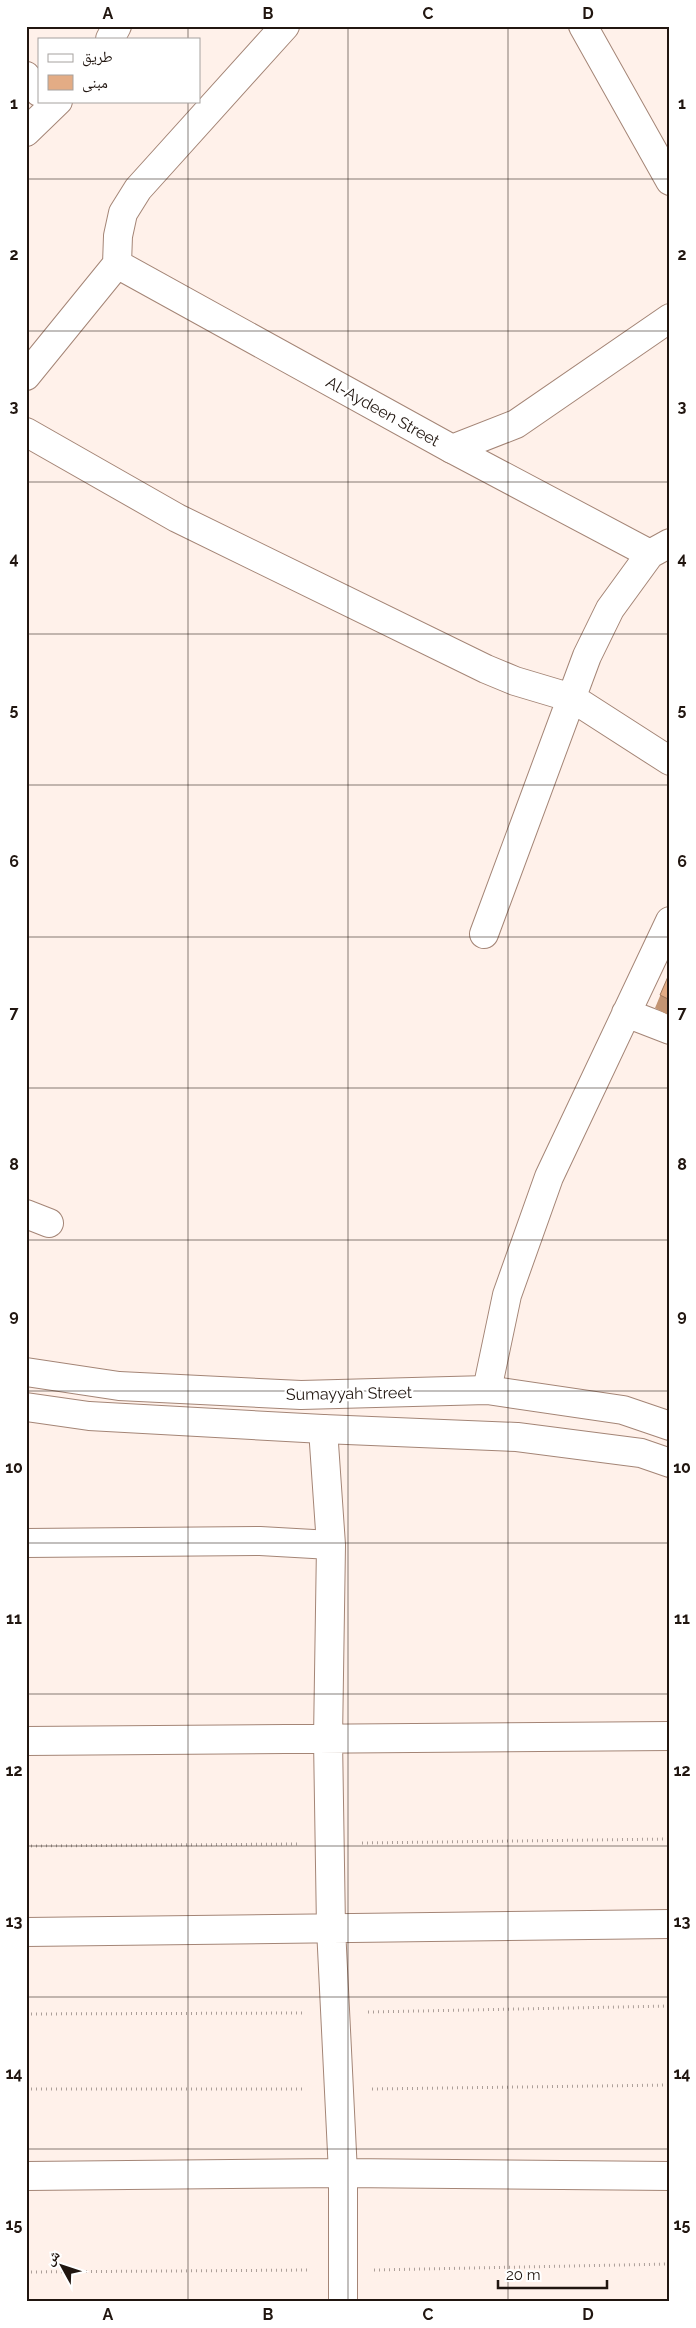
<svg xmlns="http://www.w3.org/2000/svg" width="696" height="2328" font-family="Raleway,'Noto Naskh Arabic',sans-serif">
<rect width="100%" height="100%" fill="#fff1ea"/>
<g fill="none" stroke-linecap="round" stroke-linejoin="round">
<defs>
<path id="street" d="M583,26L670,181
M110,39L117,26
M26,76L39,92
M26,132L58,101
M26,432L177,518L486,669L515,681L572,698L670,761
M452,449L650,554L670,543
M484,934L587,656L610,609L650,554
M626,1013L670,1030
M26,1214L49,1223
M487,1390L507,1295L549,1177L670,921
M323,1429L331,1545L328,1739L331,1928L343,2173V2302
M26,1543L260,1541L331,1545
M26,1741L670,1736
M26,1932L670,1924
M26,2176L343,2173L670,2176"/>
<path id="secondary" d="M117,264L452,449L516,424L670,318
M26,376L117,264L118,236L123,213L138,189L285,26
M26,1372L119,1386L301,1395L487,1390L623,1410L670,1426
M26,1407L89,1416L323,1429L517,1437L641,1453L670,1463"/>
</defs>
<use href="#street" stroke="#a48576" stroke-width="30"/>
<use href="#secondary" stroke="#a48576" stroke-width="30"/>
<path stroke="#ac9f99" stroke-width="3" stroke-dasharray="1 4" stroke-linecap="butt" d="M362,1843L670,1839
M26,1846L298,1844
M368,2012L670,2006
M26,2014L302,2013
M26,2089H306
M372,2089L670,2085
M374,2270L670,2264
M26,2272L311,2270"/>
<use href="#street" stroke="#fff" stroke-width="28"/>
<use href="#secondary" stroke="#fff" stroke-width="28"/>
</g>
<path fill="#c39472" d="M670,972V1016L655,1008Z"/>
<path fill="#e3ac85" stroke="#9f785d" d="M670,972V1000L660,995Z"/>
<path fill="none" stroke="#211610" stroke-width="1" stroke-opacity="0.55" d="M188,26V39M348,26V2302M508,26V2302M188,101V2302M26,179H670M26,331H670M26,482H670M26,634H670M26,785H670M26,937H670M26,1088H670M26,1240H670M26,1391H670M26,1543H670M26,1694H670M26,1846H670M26,1997H670M26,2149H670"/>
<g text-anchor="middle" stroke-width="4.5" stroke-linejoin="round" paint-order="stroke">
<g font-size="16" fill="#211610" stroke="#fff">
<text transform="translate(383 411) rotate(29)" y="6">Al-Aydeen Street</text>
<text transform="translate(349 1393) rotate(-1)" y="6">Sumayyah Street</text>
</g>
</g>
<rect width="696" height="2328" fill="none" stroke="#ffffff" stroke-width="55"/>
<rect x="38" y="38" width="162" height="65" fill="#ffffff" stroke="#a6a29f"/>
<rect x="48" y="54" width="25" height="8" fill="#ffffff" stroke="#a6a29f"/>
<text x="82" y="62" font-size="15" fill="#211610">طريق</text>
<rect x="48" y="75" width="25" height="15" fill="#e3ac85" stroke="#a6a29f"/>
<text x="82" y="88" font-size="15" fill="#211610">مبنى</text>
<g transform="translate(62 2266) rotate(310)" stroke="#ffffff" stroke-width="4" paint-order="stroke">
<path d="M0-4L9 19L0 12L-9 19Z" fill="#211610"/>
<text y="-8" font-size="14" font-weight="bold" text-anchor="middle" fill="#211610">ش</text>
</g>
<path d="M498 2280v8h109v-8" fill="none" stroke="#211610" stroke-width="2.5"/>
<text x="506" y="2280" font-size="15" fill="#211610" stroke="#ffffff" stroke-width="4" paint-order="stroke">20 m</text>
<rect x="28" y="28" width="640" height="2272" fill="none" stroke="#211610" stroke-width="2"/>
<g font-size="16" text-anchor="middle" font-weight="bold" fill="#211610">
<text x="108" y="19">A</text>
<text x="268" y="19">B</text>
<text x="428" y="19">C</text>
<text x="588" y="19">D</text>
<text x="14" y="109">1</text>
<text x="682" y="109">1</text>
<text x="14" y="260">2</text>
<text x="682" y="260">2</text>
<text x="14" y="412">3</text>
<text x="682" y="412">3</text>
<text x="14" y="564">4</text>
<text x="682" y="564">4</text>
<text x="14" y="715">5</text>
<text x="682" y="715">5</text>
<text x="14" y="867">6</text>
<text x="682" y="867">6</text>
<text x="14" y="1018">7</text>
<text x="682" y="1018">7</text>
<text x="14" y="1170">8</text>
<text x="682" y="1170">8</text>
<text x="14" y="1321">9</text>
<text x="682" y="1321">9</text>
<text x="14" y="1473">10</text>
<text x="682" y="1473">10</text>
<text x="14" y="1624">11</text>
<text x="682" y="1624">11</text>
<text x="14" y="1776">12</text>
<text x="682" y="1776">12</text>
<text x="14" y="1927">13</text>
<text x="682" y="1927">13</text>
<text x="14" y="2079">14</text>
<text x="682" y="2079">14</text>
<text x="14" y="2230">15</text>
<text x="682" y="2230">15</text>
<text x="108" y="2320">A</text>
<text x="268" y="2320">B</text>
<text x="428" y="2320">C</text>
<text x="588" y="2320">D</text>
</g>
</svg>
